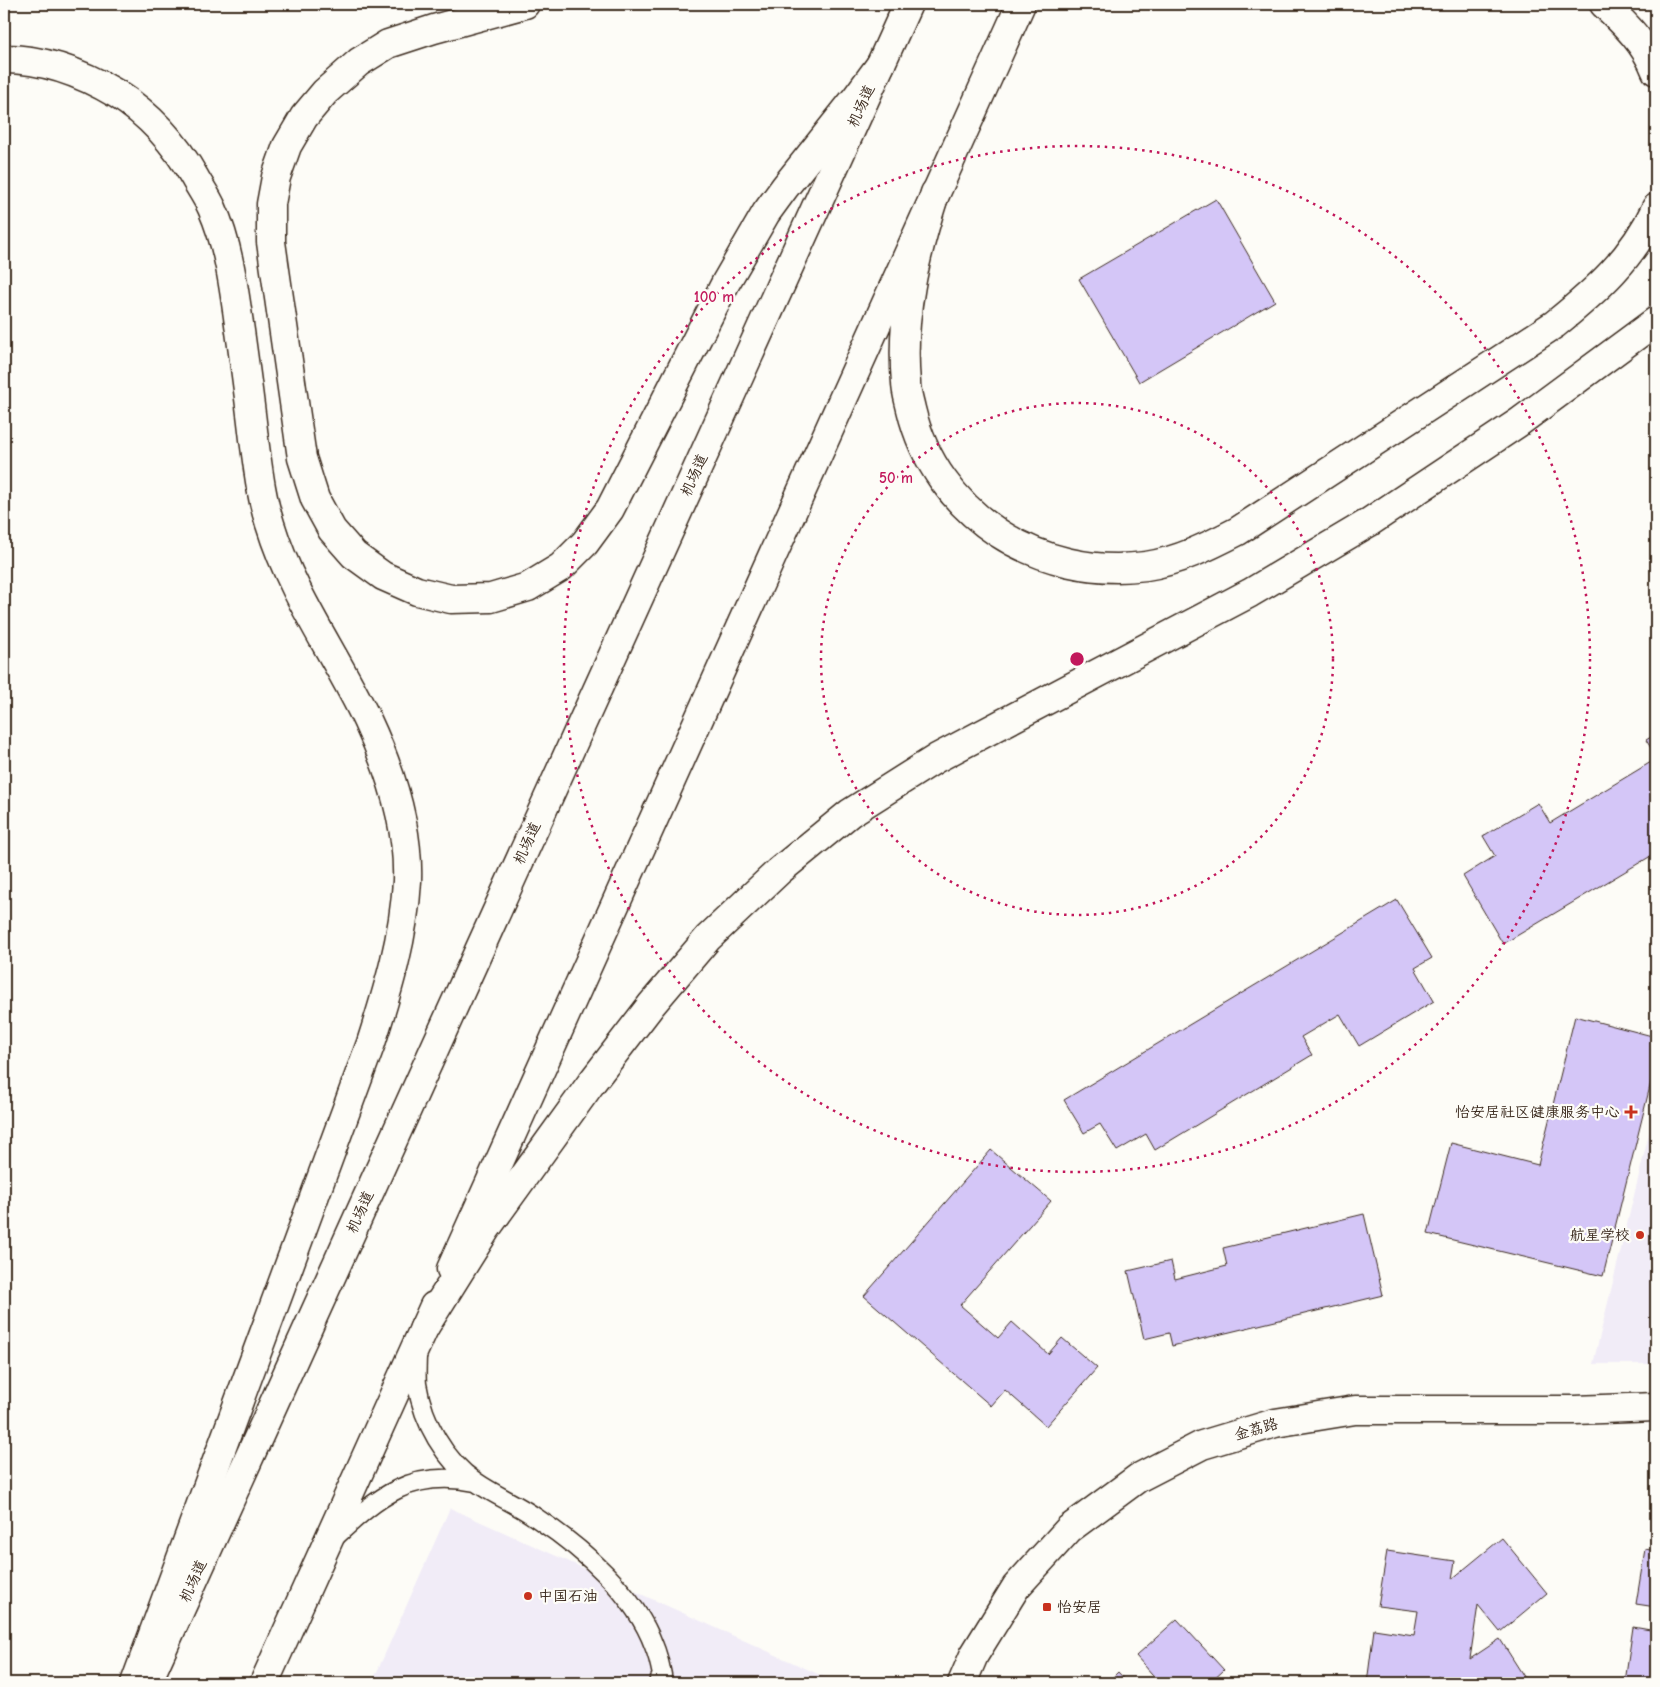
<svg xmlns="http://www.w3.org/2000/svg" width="1660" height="1687" font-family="'Comic Neue','LXGW WenKai TC',sans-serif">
<rect width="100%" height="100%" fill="#fdfcf7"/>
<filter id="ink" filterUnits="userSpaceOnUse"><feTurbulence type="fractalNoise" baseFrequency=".02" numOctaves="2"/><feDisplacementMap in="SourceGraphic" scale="10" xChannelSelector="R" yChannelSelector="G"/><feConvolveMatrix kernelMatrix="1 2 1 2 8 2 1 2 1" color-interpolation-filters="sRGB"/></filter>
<g filter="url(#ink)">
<path fill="#f1ecf7" d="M1656,1105V1364H1593Z
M450,1508L838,1683H372Z"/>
<path fill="#d4c6f7" stroke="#3b2a1e" d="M1216,199L1275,301L1139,382L1079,279Z
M1656,734V756L1646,740Z
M1656,759V853L1503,944L1463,876L1495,856L1483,836L1538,803L1550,823Z
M1397,900L1432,958L1415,968L1434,1001L1359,1046L1340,1014L1301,1037L1312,1055L1155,1150L1146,1134L1117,1151L1100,1124L1084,1133L1064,1100Z
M1575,1016L1656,1037V1062L1603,1276L1428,1234L1451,1143L1538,1165Z
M991,1150L1051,1201L960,1305L998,1338L1012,1322L1048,1354L1062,1338L1097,1368L1046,1426L1005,1390L991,1406L864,1296Z
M1364,1214L1383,1295L1172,1346L1169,1333L1144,1339L1128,1271L1171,1261L1175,1279L1227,1266L1223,1248Z
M1502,1538L1547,1593L1500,1632L1478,1605L1470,1659L1500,1639L1528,1683H1443L1438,1676L1437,1683H1367L1374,1629L1414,1635L1418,1611L1378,1606L1387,1551L1455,1561L1452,1579Z
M1645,1549L1656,1551V1607L1636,1604Z
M1177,1619L1224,1670L1210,1683L1274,1682V1683H1160L1136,1656Z
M1633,1627L1656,1631V1683L1625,1682Z
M1118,1672L1128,1683H1107Z"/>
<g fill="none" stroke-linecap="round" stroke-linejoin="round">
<defs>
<path id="service" d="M417,1353C417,1363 416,1374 417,1384C423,1422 444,1460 476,1482C496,1496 519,1505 538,1519C583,1549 635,1594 654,1646C658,1655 660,1665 662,1675L658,1683
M335,1537C379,1496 411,1469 475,1482"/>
<path id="minor" d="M962,1683L974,1655L1016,1587L1069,1529L1138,1478L1202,1445L1275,1423L1355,1410H1575L1656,1407"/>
<path id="secondary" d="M451,1269L1021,4
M147,1683L908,4
M264,1683L434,1306"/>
<path id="trunk" d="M525,4L434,29L388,44L359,62L325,92L304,117L287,146L276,177L271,204V242L302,458L315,499L332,530L354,555L383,576L417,591L451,599L491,598L528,587L561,567L585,543L610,509L726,282L766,213L785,187L856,98L881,64
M1604,4C1625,24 1645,43 1656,71
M4,59C45,59 82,73 117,94C150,115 176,144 195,178C200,187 207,197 212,208C229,246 234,289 240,331C245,367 250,403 254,439C258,468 261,497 270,524C292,596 335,653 367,720C390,769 409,825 407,881C404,937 388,990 371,1043L135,1683
M935,193C915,256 900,316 906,383C906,391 909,400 911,409C936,515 1039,580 1146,566C1179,561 1209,546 1238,531L1555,324C1597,290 1633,258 1656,208
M424,1328L486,1229L592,1082L652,1004L708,938L779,871L850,813L937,758L1250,593L1368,523L1518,423L1656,321"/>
</defs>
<use href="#service" stroke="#3b2a1e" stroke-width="21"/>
<use href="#minor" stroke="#3b2a1e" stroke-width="31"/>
<use href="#secondary" stroke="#3b2a1e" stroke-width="31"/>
<use href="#trunk" stroke="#3b2a1e" stroke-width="31"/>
<use href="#service" stroke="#fdfcf7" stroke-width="18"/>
<use href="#minor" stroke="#fdfcf7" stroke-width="28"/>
<use href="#secondary" stroke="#fdfcf7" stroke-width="28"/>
<use href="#trunk" stroke="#fdfcf7" stroke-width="28"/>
</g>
</g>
<g fill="none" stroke="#c2185b" stroke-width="2.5" stroke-dasharray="2.5 5">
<circle cx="1077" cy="659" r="256"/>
<circle cx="1077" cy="659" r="513"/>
</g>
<g fill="#c8321e" stroke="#fdfcf7" stroke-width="2">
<path d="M1628.5 1104.5h5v5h5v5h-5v5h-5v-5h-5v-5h5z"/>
<circle cx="1640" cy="1235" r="5"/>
<circle cx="528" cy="1596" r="5"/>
<rect x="1042" y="1602" width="10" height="10" rx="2.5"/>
</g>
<g text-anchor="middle" stroke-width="4.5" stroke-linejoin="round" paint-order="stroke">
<g font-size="15" fill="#3b2a1e" stroke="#fdfcf7">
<text transform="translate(861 106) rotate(-66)" y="5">机场道</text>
<text transform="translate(694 475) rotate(-66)" y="5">机场道</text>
<text transform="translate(527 843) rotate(-66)" y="5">机场道</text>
<text transform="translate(360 1212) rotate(-66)" y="5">机场道</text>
<text transform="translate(1256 1429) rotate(-16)" y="5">金荔路</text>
<text transform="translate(193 1581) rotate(-66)" y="5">机场道</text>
</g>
<g font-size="15" fill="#3b2a1e" stroke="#fdfcf7" text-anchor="end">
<text x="1620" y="1117">怡安居社区健康服务中心</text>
<text x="1630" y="1240">航星学校</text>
<text x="538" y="1601" text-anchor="start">中国石油</text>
<text x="1057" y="1612" text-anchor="start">怡安居</text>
</g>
</g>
<circle cx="1077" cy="659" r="8" fill="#c2185b" stroke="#fdfcf7" stroke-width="2.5"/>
<g font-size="15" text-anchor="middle" font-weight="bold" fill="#c2185b" stroke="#fdfcf7" stroke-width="4.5" stroke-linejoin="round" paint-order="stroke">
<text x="714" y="302">100 m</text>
<text x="896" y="483">50 m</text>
</g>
<rect width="1660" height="1687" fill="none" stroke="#fdfcf7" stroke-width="20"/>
<rect x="10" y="10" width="1640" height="1667" fill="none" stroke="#3b2a1e" stroke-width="2" filter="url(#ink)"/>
</svg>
